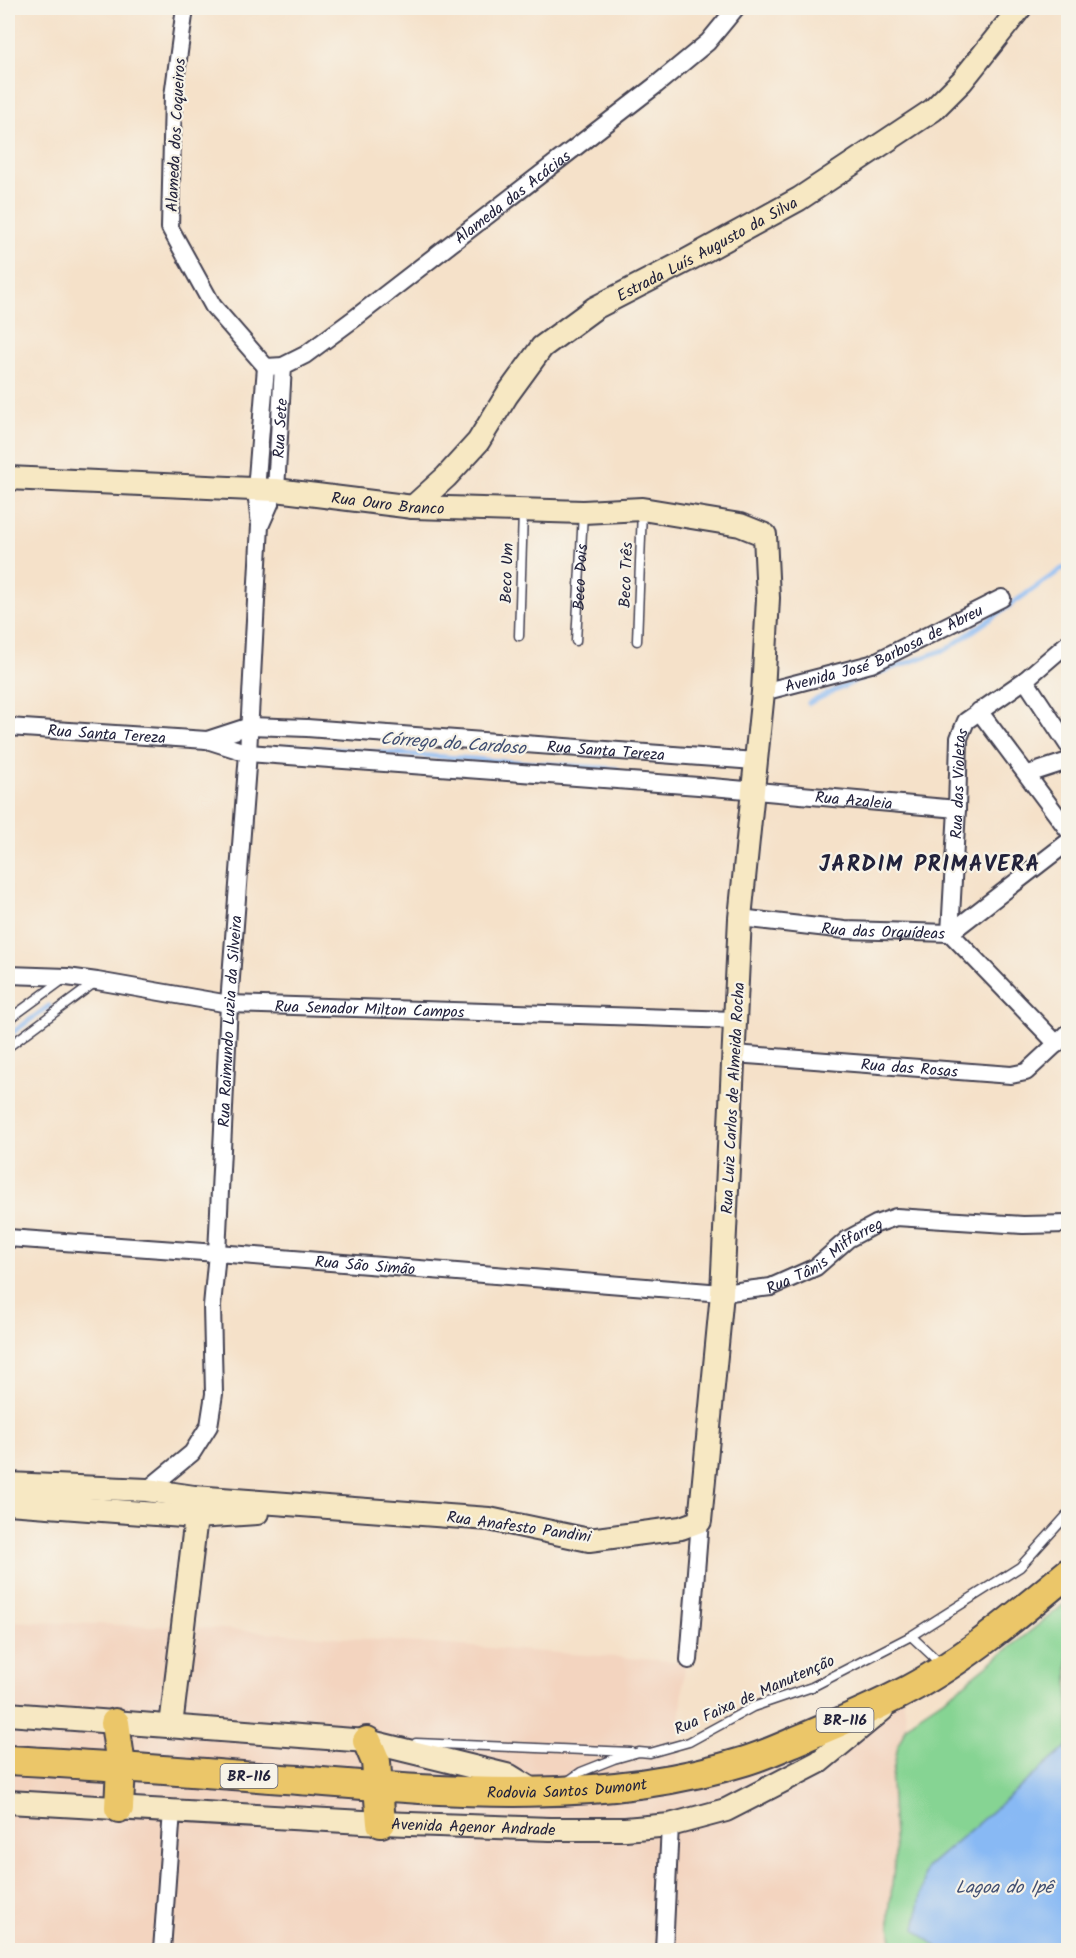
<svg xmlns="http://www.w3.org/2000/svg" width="1076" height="1958" font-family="Kalam,sans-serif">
<rect width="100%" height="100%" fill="#f7f3e8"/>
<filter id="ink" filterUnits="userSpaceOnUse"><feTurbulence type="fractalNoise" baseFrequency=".0167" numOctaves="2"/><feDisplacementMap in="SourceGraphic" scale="12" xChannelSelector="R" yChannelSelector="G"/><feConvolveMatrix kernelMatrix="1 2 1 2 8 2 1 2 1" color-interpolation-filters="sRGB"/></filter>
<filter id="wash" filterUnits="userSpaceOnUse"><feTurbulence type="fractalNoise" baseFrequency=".008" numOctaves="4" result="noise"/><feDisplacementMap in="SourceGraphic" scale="24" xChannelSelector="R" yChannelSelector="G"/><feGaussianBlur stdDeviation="1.35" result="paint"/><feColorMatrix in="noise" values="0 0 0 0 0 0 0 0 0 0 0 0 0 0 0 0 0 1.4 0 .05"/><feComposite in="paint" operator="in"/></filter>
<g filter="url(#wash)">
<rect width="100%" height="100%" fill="#f5e1c9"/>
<path fill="#f3d4bf" d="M8,1621L209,1628L685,1662L676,1776L903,1695L907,1726L898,1745L895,1856L889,1915L893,1950H8Z"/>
<path fill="#86d493" stroke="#547b67" stroke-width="1.5" d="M1068,1601V1950H893L889,1915L895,1856L891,1782L898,1745L907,1726L919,1715L958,1689Z"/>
<path fill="#88b9f4" stroke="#556e98" stroke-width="1.5" d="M1068,1746V1941L1041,1950H941L915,1929L926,1868Z"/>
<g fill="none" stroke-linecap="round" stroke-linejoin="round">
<path stroke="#88b9f4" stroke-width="5" d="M809,703L855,681L947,649L1062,569L1068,566
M288,746L617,769
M8,1036L49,1006"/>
</g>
</g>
<g filter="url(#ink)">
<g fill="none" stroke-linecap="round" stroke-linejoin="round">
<defs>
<g id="lane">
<path d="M519,636L523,512"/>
<path id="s1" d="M576,641L583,513"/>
<path d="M637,641L642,510"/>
<path d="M8,1020L64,979"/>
<path d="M8,1047L97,981"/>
<path d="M911,1636L941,1664"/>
<path d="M416,1743L631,1752"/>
<path d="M568,1781L581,1772L614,1759L639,1752L650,1753L689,1742L753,1707L812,1687L911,1636L1020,1567L1068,1514"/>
</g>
<g id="street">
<path id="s2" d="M185,8L173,96L170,228L213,306L266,367L283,366L305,355L355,318L656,85L708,42L736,8"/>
<path id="s3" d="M261,524L276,490L283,366"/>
<path d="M1025,680L1068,745"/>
<path id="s4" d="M763,692L871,664L1002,598"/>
<path d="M979,711L1068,830"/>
<path id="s5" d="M8,727L207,740L248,753L712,787L957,809"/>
<path id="s6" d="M207,740L250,726L307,728L755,761"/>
<path d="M1028,774L1068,761"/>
<path id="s7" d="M740,918L845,930L950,933L1068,842"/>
<path id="s8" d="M8,975L67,977L97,981L229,1004L734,1020"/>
<path id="s9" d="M1057,1044L950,933L957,809L959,738L966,721L1025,680L1068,643"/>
<path id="s10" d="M734,1054L1011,1075L1026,1072L1068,1033"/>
<path id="s11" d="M8,1238L217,1253L722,1293L771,1287L816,1267L848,1239L876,1224L896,1217L1023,1225L1068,1224"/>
<path id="s12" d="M147,1490L192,1453L209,1426L214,1394L212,1306L217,1253L229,1004L248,753L260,525L256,490L266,367"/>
<path d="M689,1660L700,1521"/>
<path d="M162,1950L172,1811"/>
<path d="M664,1950L670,1825"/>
</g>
<g id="secondary">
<path id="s13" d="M8,478L276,490L413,507L583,512L642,509L740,525L765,535L768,598L763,692L740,918L722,1293L700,1521L681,1528L589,1540L489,1519L194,1497L147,1490L8,1484"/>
<path id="s14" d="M413,507L446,477L478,442L507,395L542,347L595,308L686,261L799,199L933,110L962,81L1020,8"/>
<path d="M8,1503L196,1517L257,1513"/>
<path d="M8,1714L367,1741L510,1776L536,1792"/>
<path d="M171,1726L196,1517"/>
<path id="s15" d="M8,1802L381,1823L550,1829H625L670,1825L726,1810L819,1762L882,1710"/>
</g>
<g id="highway">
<path d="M115,1723L121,1766L119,1808"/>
<path d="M367,1741L376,1762L381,1823"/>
<path id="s16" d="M8,1760C105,1765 202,1773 299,1780C447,1792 601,1806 745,1761C765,1755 784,1746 803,1738C835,1724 869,1710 900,1694C960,1664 1017,1615 1068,1573"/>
</g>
</defs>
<use href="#lane" stroke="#423f50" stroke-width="11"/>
<use href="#street" stroke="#423f50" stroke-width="20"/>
<use href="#secondary" stroke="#423f50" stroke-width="26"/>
<use href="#highway" stroke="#423f50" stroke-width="32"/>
<use href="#lane" stroke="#fff" stroke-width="8"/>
<use href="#street" stroke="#fff" stroke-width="16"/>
<use href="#secondary" stroke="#f7e8c3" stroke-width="22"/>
<use href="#highway" stroke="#ebc669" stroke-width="28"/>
</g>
</g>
<g text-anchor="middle" stroke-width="4.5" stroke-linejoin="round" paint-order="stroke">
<g fill="#f7f3e8" stroke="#62616f" stroke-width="1.5">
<rect x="816.5" y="1708" width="57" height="24" rx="4.5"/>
<rect x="220.5" y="1764" width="57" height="24" rx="4.5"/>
</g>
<g font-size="15" font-weight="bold" fill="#22223b">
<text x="845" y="1725">BR-116</text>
<text x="249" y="1781">BR-116</text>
</g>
<g font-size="16" fill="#22223b" stroke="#f7f3e8">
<text transform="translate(175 135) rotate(-87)" y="6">Alameda dos Coqueiros</text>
<text dy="6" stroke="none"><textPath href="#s2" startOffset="693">Alameda das Acácias</textPath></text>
<text dy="6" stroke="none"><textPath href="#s14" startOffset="399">Estrada Luís Augusto da Silva</textPath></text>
<text dy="6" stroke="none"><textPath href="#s3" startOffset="99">Rua Sete</textPath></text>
<text dy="6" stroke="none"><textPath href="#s13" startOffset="381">Rua Ouro Branco</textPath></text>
<text transform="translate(506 573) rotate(-88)" y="6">Beco Um</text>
<text transform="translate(625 575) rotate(-88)" y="6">Beco Três</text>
<text dy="6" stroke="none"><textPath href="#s1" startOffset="64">Beco Dois</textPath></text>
<text dy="6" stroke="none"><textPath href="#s4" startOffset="129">Avenida José Barbosa de Abreu</textPath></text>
<text dy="6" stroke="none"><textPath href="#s5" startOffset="99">Rua Santa Tereza</textPath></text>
<text dy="6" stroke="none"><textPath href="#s6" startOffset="402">Rua Santa Tereza</textPath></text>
<text dy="6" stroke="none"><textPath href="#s9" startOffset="304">Rua das Violetas</textPath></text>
<text dy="6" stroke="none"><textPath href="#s5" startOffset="850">Rua Azaleia</textPath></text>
<text dy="6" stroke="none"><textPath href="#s7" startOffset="144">Rua das Orquídeas</textPath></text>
<text dy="6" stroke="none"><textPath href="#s8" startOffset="364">Rua Senador Milton Campos</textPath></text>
<text dy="6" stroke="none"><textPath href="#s12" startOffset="496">Rua Raimundo Luzia da Silveira</textPath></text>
<text dy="6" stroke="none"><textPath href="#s10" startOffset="176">Rua das Rosas</textPath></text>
<text transform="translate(732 1098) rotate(-87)" y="6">Rua Luiz Carlos de Almeida Rocha</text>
<text dy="6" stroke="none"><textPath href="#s11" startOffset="828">Rua Tânis Miffarreg</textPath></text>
<text dy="6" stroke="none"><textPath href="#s11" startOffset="358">Rua São Simão</textPath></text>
<text transform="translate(519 1526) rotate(8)" y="6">Rua Anafesto Pandini</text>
<text transform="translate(754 1694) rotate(-24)" y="6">Rua Faixa de Manutenção</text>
<text dy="6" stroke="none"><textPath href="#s16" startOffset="560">Rodovia Santos Dumont</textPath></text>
<text dy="6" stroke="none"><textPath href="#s15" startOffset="466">Avenida Agenor Andrade</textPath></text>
</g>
<g font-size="18" font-style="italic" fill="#414f72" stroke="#f7f3e8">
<text transform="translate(453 743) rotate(4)" y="6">Córrego do Cardoso</text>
<text x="1004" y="1893">Lagoa do Ipê</text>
</g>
<g font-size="22" font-weight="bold" letter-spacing="1.5" fill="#22223b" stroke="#f7f3e8">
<text x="930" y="871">JARDIM PRIMAVERA</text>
</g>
</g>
<rect width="1076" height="1958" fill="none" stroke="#f7f3e8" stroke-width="30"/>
</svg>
